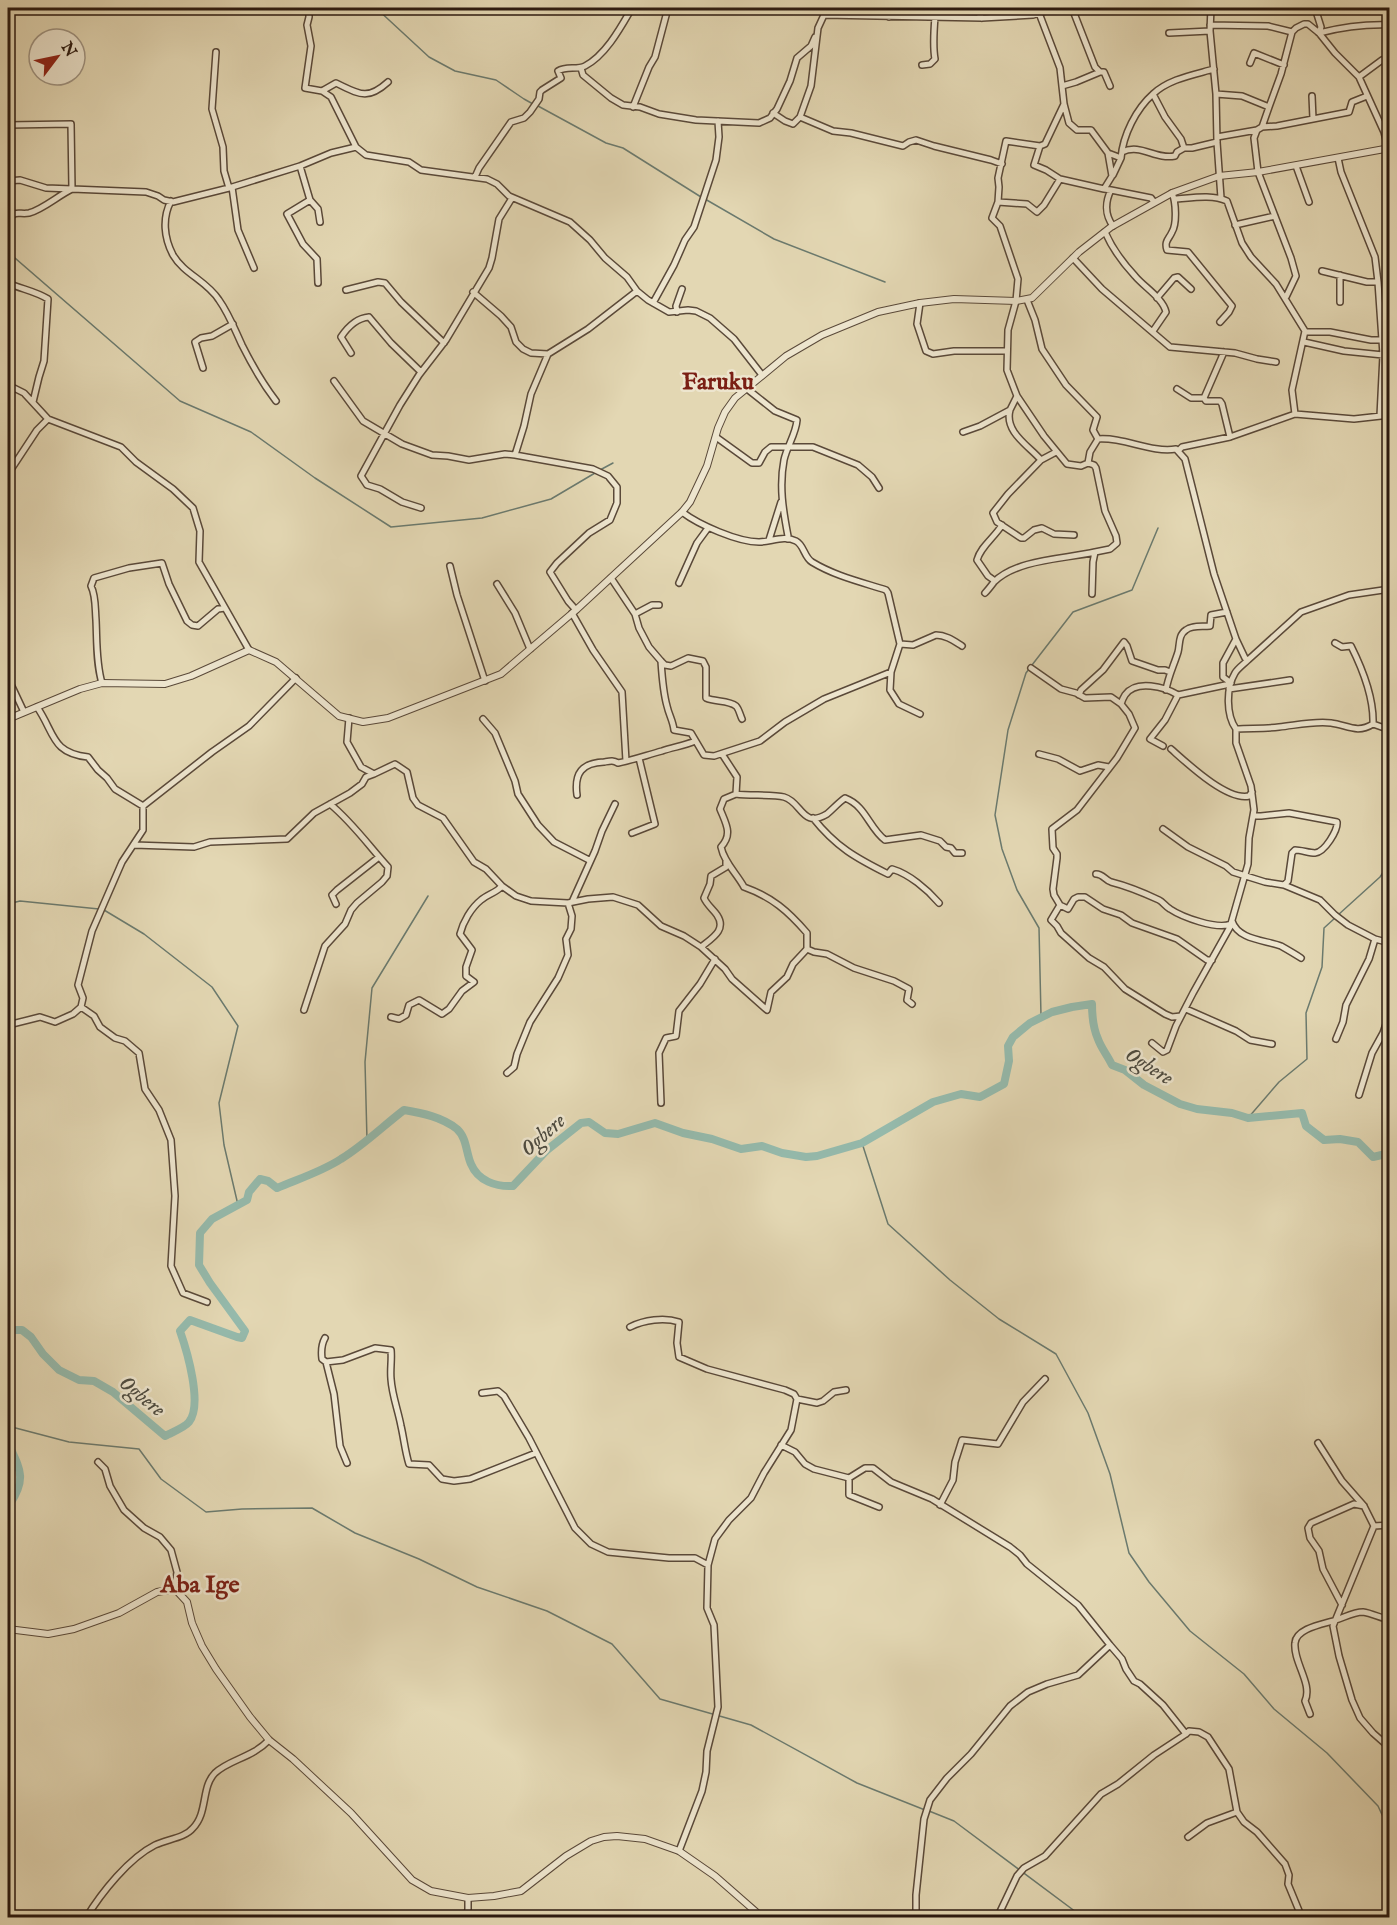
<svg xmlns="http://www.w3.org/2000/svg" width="1397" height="1925" font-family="'IM FELL English',serif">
<rect width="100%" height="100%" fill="#e3d7b3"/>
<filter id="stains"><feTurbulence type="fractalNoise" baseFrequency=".00333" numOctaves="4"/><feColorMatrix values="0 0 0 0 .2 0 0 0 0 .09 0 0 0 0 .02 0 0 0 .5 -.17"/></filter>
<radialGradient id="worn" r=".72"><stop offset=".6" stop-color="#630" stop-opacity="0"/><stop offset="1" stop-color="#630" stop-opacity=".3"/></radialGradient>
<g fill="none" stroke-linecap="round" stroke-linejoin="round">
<path stroke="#6b7a6e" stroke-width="1.5" d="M376,8L429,57L455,71L496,80L524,99L533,104
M538,106L606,143L623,148L701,197
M705,199L774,239L885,282
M8,252L180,401L251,432L315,478L391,527L482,518L551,499L595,473
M600,470L613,463
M1032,665L1073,612L1132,590L1158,528
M1029,669L1026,673L1008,730L995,815L1002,849L1017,890L1039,928L1041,1016
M8,904L20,901L99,909
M104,910L144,934L212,987L238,1026L219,1103L224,1145L238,1205
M1338,915L1380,877L1390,862
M1248,1118L1279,1082L1307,1059L1306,1013L1322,967L1324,928L1335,918
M367,1140L365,1062L372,988L428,896
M862,1143L888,1224L950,1280L999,1319L1056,1354L1088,1413L1110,1474L1129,1553L1149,1582L1190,1631L1244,1674L1274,1709L1327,1753L1378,1806L1390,1832
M8,1426L69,1442L139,1449L161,1479L206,1512L242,1509L312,1508L355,1533L419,1559L477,1587L547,1611L612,1644L660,1699L751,1725L857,1783L925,1810
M929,1811L954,1821L1084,1918"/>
<path stroke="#95baac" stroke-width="8" d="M8,1333L13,1330H22L31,1337L43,1354L59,1370L79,1380L94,1381L113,1392L165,1436C172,1432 184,1428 189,1422C203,1405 187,1351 180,1331L190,1320L237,1337L242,1338L245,1331L210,1283L199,1265L200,1233L212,1219L247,1200L249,1192L260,1179L268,1181L277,1188C298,1179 321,1172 341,1159C364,1145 383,1126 404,1110C422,1113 442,1117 457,1129C467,1138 466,1153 471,1164C478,1181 496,1187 513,1186L547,1150L581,1123L589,1122L605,1133L618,1134L655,1123L683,1133L712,1139L741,1149L762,1146L782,1153L806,1157L817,1156L862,1143L933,1102L961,1094L980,1097L1004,1084L1009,1061L1008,1046L1013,1037L1030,1023L1052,1012L1072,1007L1092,1004C1092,1016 1093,1028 1098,1039C1101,1048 1108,1056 1112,1065L1125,1070L1144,1085L1180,1104L1197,1109L1232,1113L1248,1118L1302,1113L1306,1126L1324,1140L1340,1139L1358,1142L1373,1157L1386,1154L1390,1149
M8,1443C20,1469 27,1478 10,1504L8,1505"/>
<defs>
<path id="minor" d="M309,8V17L307,25L311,46L305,88L322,91L331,97L356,147L366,155L409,162L421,170L487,179L497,184L509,196L570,222L590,240L605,258L627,277L637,291L648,300L669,312L688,310L696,311L710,318L734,339L762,375
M819,8L824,15
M976,8L982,18
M1072,8L1095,67L1100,72H1104L1110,86
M1211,8L1210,31L1216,94L1217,142L1221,198
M1315,8L1321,27L1319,33C1343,27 1365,24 1390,25
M1039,13L1060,68L1064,104L1069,123L1077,130H1091L1108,153L1112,176L1104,189L1111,190C1105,202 1105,215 1113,226
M889,17V8
M1210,25L1268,26L1292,32
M1169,33L1210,31
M216,52L212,109L223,147L224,171L229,188
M1250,63L1254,53L1284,65
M922,65L930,64L935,59C933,48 934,29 935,17
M581,68L583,75L611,98L623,105L640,107L659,114L696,120L759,123L770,118L777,109L790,81L797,58L811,46L815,37
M1359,77L1382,60
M1062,86L1076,82L1100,72
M322,91L336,83C359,94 367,101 388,82
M1153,94C1169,79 1193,75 1214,69
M1216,94L1242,96L1269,107
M1312,96L1313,119
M633,107L649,67L655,57L668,8
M773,113L785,121L793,124L800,117L811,86L818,28L824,15L982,18L1033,15L1055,8
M800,117L833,131L851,133L903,146L909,142L916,140L934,146L991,160L1002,164
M8,125L71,124L72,189L146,192L158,196L164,200L173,202L229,188L300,166
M1262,127L1277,126L1349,112L1352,102L1367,96
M1217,137L1257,130
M1040,146L1045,144L1064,104
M1122,152C1141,143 1155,160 1175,156L1177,152L1184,148
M1108,153L1121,158C1123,135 1136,109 1153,94L1165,117L1181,139L1184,148H1192L1217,142
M1338,158L1341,172L1375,257L1378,282L1382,340
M1296,166L1309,202
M1113,175L1121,158
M475,177L479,168L511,122L524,118L530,112L539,99L540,92L542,90L561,78L558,71C566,66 577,70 585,66C606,55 621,27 632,8
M1060,179L1046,170L1034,165L1040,146L1006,141L998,178L999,187L998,202L992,218L1000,226L1018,279L1016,301L1008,330L1007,370L1017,396L1044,436L1067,464L1081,466L1088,463L1090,452L1098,439C1125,437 1150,453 1176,449L1185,459L1214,574L1236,639L1245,658L1248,660C1244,664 1238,668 1235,673C1226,688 1226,715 1236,729C1250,728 1265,729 1279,727C1297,725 1314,721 1331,723C1347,725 1357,734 1373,724L1390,730
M8,181L20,180L46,188L72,189C59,195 42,210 29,213C19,215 16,209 8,220
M232,187L238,230L254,268
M1111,190L1151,198L1154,202
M1172,193C1176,202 1177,224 1172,232C1169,239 1164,241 1167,250L1188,252L1232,306L1229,312L1220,322
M1175,199C1191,198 1212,194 1227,201L1242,243L1251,257L1276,284L1305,331L1292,390L1295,414
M310,200L287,214L303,244L317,259L318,283
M171,201C162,218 164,238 173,255C184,274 207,281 219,300C229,314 235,330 242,345C252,365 263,384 276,401
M998,202L1027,204L1037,212L1044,205L1060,179L1104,189
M320,222L318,209L310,200L300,166L331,153L356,147
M1235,225L1275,216
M1105,232C1112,248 1122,262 1135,276C1144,287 1163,298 1166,312L1153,331
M1073,258L1102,289L1170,347L1235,353L1257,359L1276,362
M1322,271L1367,282H1378
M1340,275V302
M8,283C21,289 35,291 48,299L44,361L39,377L33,402
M346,290L378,282L385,283L401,302L444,343
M473,292L501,316L511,327L516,342L523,349L531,353L548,354L588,329L637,291
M1286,297L1296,276L1291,258L1258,172L1254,138L1257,130L1262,127L1269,107L1281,74L1292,32L1296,28L1304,24H1308L1319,33L1335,53L1359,77L1384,132L1388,148
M1157,298L1174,278L1178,277L1191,289
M1027,300L1035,320L1042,349L1066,385L1097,417L1093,430L1098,439
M653,303L674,265L685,240L694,227L716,160L719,137L718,121
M920,303L917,324L926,351L933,354L954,351H1007
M677,312L676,306L682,289
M1305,332H1330L1371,340H1382L1383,355L1380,416
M1304,342L1344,351L1383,355
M1224,352L1204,398L1206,401H1220L1222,404L1230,437
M351,353L341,337C347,328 357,318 369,317L391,343L421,372
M203,368L195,342L201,338L212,336L233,324
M334,381L363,421L402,444L432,455L448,456L469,460L505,454L515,455L524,426L531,394L548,354
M8,385L24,393L48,419L121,447L136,462L173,489L193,508L200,531L199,562L249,650
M746,388L775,411L797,420C796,434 787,446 784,460C779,486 783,510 788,536L787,539
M1177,389L1191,398H1204
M1010,410C1004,432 1029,446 1041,460L1056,452
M963,432L980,426L1010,410L1017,396
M716,437L752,463H759L765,452L771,447H813L858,465L872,477L879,488
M1179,450L1182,447L1230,437L1295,414L1354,419L1390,415
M515,455L593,469L608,476L617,487V503L610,520L589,533L557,563L550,572L568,601L576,610
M1041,460L1008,494L993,513L997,522L1021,538H1024L1034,530L1042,528L1054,534L1074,535
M1088,463L1094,465L1096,468L1105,511L1116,536L1117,543L1110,549L1095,552L1093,562L1092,594
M8,474L37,430L48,419
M421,508L402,502L380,489L367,485L361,476L400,405L419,375L446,340L489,268L492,258L499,219L512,198
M682,512C699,525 738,542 759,542C771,542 784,535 796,541C804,545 804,557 812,562C835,576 861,582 886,590L888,593L900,644L891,672L890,690L899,704L920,714
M769,540L781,502
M450,566L457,595L485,681
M611,578L635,614L639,628L649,647L661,661L665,665L671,666L688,658L703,661L706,667V698C715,702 729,700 736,706C739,709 740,715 742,719
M995,581L988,576L977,560C981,546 994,538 1002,525
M679,583L697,543L708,528
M497,584L515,613L530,649
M985,593C988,590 991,586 994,582C1017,559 1065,559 1095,552
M572,613L593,650L622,692L626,761
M635,614L652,605H659
M1335,643L1342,647L1351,646C1362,668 1374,698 1373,724
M900,644L913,645L936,635C946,635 954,641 962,646
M1248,660L1301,612L1349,595L1390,589
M661,661C662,676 663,692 667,706C669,715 673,721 674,730L691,733L704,755L714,756L760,741L785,722L824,699L891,672
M1031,668L1061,689L1076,693L1085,698L1111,697L1121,704
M8,678L24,712
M102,683C96,663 97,640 96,620C95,608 96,596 91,586L94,578L129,568L162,563L169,584L187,621L192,625L198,626L218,609L225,608
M1231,683L1223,677V663L1236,639
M1229,689L1290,680
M1166,690C1168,677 1174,665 1178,652C1180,645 1178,635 1186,630C1192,625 1202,627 1210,626L1211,615L1227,612
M1079,695L1081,690L1103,670L1124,642L1127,646L1132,661L1158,670H1165L1170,672
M1178,695C1165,687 1136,679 1125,695C1123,698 1122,701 1121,704L1129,714L1135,728L1117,758L1077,810L1052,829L1053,848L1057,854V858L1053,889L1054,895L1060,905L1051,920L1057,926L1061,933L1089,958L1104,967L1125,989L1165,1014L1172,1017L1181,1016
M37,707C55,733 51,753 88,757L98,770L107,778L115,789L143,806
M349,718L347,742L361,767L374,774L395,764L407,772L413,798L418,805L443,818L474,862L486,869L502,886L516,896L531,901L568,903L588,899L613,897L638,905L661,926L684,936L701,947L725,969L732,979L767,1010L771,992L787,977L793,964L807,949V933C788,911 772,897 744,887C737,874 724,862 721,847C733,834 726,824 720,809L724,799L736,794L737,777L722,754
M483,719L495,733L515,781L518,794L538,825L554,842L589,860
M1163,746L1150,739L1165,720L1178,695L1230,684
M1171,749C1188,764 1227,801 1249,796L1252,792
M1039,754L1058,759L1080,771L1098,765L1109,767
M736,794C749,796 773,794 784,797C802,802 802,829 827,814C833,809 838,803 845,798C866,806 869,828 885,840L921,835L940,841L946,847L951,848L955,853H962
M577,795C574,773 582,763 604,762C610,761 613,760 618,763C633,760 647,755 662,751C673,747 684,746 695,741
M813,818C836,847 856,858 888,874L892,869C909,874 927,889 939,903
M1163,829L1188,847L1226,866L1233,872L1265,882L1284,885L1288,881L1292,853L1295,850C1301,850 1309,853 1315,853C1325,852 1338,830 1337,822L1289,813L1261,816H1254
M632,833L655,824L639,758
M134,845L194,847L210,842L287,839L314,813L350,793L362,784L366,777L374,774
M1096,874C1103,874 1105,880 1111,882C1127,886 1144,893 1159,900C1163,902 1165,906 1170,909C1182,917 1217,930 1231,924
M1284,885L1320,900L1335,915L1348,925L1375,939L1390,943
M572,902L595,851L602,831L615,804
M336,904L332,895L337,890L379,857
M1060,905L1068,909L1074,899L1078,897H1085L1103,909L1121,915L1132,923L1177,939L1207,960H1212
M1232,921C1238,940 1265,940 1281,946C1288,950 1295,954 1301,958
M701,947C712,938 727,930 717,915C713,909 707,905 704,898L710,884L711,876L726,867V861
M807,949L814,952L827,954L854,968L894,981L909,989L907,1000L912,1004
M81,1007L94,1016L100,1027L115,1038L125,1041L139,1053L145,1089L159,1110L171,1140L175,1196L171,1266L183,1293L207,1302
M1186,1009L1236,1031L1250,1040L1272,1044
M304,1010L325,946L345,924L351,910L357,903L382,882L387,876L388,867C369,846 352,822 330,804
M391,1017L399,1019L406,1015L409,1005L419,1000L442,1014L449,1009L462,991L474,982L466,976V967L472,950L460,934C463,922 471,908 481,900C488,894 496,893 502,886
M8,1025L40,1017L55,1022L73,1014L81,1007L83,998L78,985L92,931L122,862L143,830V806L212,752L249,726L296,678
M1336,1039L1343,1022L1346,1005L1369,959L1375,939
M1152,1043L1163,1052L1167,1050L1176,1026L1193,993L1230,927L1248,864L1249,838L1254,810L1251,786L1236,743V729
M507,1073L514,1067L517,1054L530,1022L558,978L568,955L566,939L571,929L572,916L568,903
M1359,1095L1372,1053L1383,1033L1390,1012
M661,1103L659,1053L666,1038L676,1036L679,1011L700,984L715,959
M630,1327C644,1320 664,1317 679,1322L677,1343L679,1357L707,1369L785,1390L794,1394L797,1399L791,1430L764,1473L751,1498L729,1520L715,1539L708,1565L707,1608L714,1625L718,1707L707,1751L706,1772L702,1791L679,1851
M325,1338C321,1345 321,1351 322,1359L326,1362L343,1360L375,1348L391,1350C392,1360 390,1369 391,1379C392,1395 398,1410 401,1426C404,1439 405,1451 409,1464L429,1465L442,1479L454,1481L470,1479L536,1453
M326,1362L334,1394L340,1446L347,1463
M482,1393L498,1391L504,1396L529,1438L575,1528L591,1544L608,1552L669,1558H695L708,1565
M797,1399L817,1403L823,1401L834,1392L846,1390
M1318,1443L1342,1481L1364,1506L1374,1526L1333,1626L1339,1656L1352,1700L1360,1718L1373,1733L1390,1748
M781,1445L795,1452L805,1464L814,1469L849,1478L865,1468H873L891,1482L932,1499L1010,1547L1020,1555L1027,1564L1078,1605L1110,1645L1078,1675L1047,1684L1028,1692L1010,1706L971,1754L947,1778L930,1800L924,1819L916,1895V1918
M98,1462L105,1469L110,1486L124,1510L144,1528L160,1537L171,1550L177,1572L175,1589
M849,1478V1495L879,1507
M940,1505L953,1480L955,1462L962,1440L998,1444L1023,1402L1045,1379
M1374,1526L1390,1525
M1342,1605L1323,1569L1319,1551L1310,1538L1308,1528L1311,1523L1354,1504L1364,1506
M1110,1645L1122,1659L1126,1669L1134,1681L1140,1684L1163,1705L1186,1734L1189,1731L1199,1732L1208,1737L1229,1769L1237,1812L1244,1822L1257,1832L1285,1864L1289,1875L1288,1884L1302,1918
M1310,1714L1305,1701C1313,1684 1293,1662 1295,1643C1296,1628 1324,1624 1336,1620C1345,1617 1354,1612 1363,1612C1371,1613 1381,1618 1390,1620
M1188,1837L1207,1823L1237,1812
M86,1918C101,1893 129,1858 155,1845C167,1839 185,1838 193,1828C208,1813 201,1787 215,1773C230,1759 252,1758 269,1740
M466,1918L468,1909V1898
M997,1918L1017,1876L1024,1868L1045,1856L1101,1794L1118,1784L1154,1755L1186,1734"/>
<path id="tertiary" d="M8,719L80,689L102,683L165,684L191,676L249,650L276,662L339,716L363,722L388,718L501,674L576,610L682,512L690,502L707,466L718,428L725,412L735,398L786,356L822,335L878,312L920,303L954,299L1016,301L1032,298L1079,252L1111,227L1172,193L1219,176L1258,172L1390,148
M8,1629L48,1634L74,1629L119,1613L157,1592L175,1589L187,1602L192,1623L202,1646L216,1669L250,1717L269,1740L293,1759L351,1813L412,1880L431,1891L468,1898L494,1896L521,1891L566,1856L591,1841L604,1837L617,1836L645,1839L679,1851L715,1876L763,1918"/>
</defs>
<use href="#minor" stroke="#5a4939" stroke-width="8"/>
<use href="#tertiary" stroke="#5a4939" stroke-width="8"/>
<use href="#minor" stroke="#ede5ce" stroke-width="5"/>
<use href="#tertiary" stroke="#ede5ce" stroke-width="6"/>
</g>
<g text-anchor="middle" stroke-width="5" stroke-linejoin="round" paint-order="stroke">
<g font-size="22" font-style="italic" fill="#4c4a3f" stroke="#ede5ce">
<text transform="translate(1150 1065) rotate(32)" y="8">Ogbere</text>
<text transform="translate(542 1134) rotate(-42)" y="8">Ogbere</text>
<text transform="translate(143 1395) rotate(39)" y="8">Ogbere</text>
</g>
<g font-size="24" font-weight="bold" fill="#7a1f14" stroke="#ede5ce">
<text x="718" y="389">Faruku</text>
<text x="200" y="1592">Aba Ige</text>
</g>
</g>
<rect width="1397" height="1925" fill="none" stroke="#e3d7b3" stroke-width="30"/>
<rect x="9" y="9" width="1379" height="1907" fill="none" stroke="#2c1a10" stroke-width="3"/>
<rect x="15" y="15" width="1367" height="1895" fill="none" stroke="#2c1a10" stroke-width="1.5"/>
<g transform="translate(57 57) rotate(58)"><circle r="28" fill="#ede5ce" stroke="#a09482" stroke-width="1.5"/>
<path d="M0-4.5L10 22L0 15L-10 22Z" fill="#8f2418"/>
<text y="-9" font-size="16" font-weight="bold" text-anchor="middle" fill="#2c1a10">N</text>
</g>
<rect width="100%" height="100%" filter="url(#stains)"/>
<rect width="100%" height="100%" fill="url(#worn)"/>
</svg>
